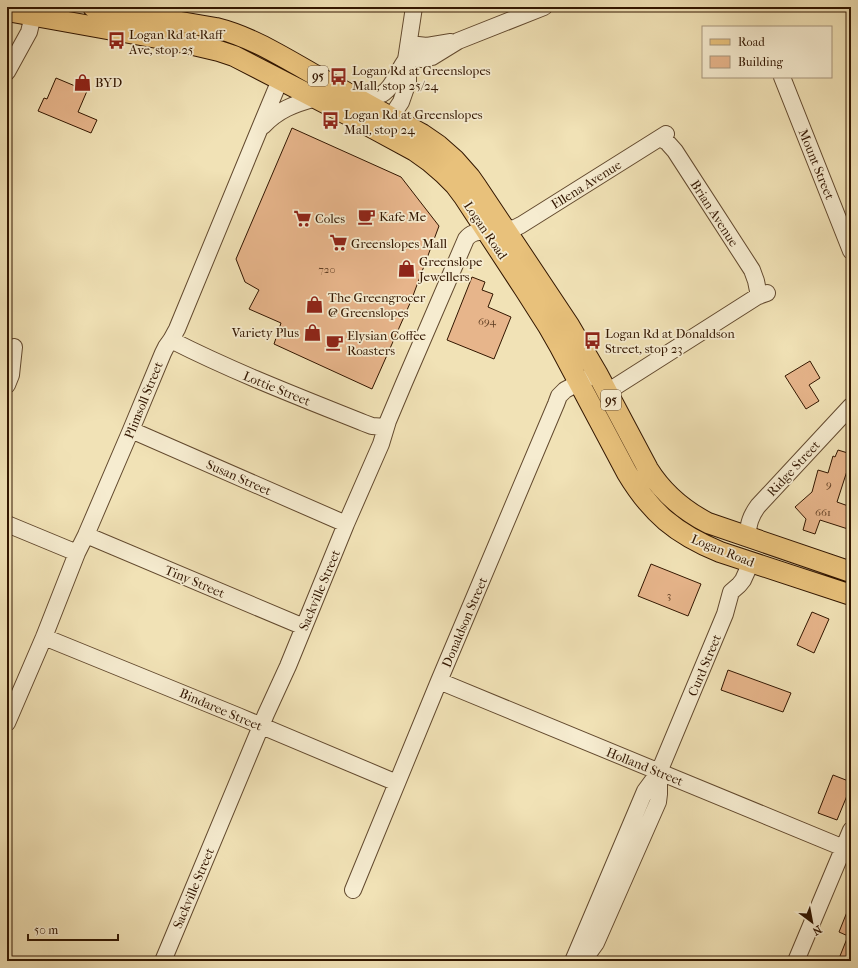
<svg xmlns="http://www.w3.org/2000/svg" width="858" height="968" font-family="'IM FELL French Canon',serif">
<rect width="100%" height="100%" fill="#f1e2b6"/>
<filter id="stains"><feTurbulence type="fractalNoise" baseFrequency=".005" numOctaves="4"/><feColorMatrix values="0 0 0 0 .2 0 0 0 0 .09 0 0 0 0 .02 0 0 0 .5 -.17"/></filter>
<radialGradient id="worn" r=".72"><stop offset=".6" stop-color="#630" stop-opacity="0"/><stop offset="1" stop-color="#630" stop-opacity=".3"/></radialGradient>
<path fill="#e7b58b" stroke="#321600" d="M56,78L87,91L78,112L97,120L91,133L38,111L44,98L47,99Z
M292,128L401,177L439,226L411,301L372,389L274,344L281,323L249,309L259,290L245,282L236,259Z
M472,277L485,282L482,290L493,294L488,307L511,317L494,359L447,340Z
M810,361L820,378L809,385L819,401L806,409L785,376Z
M838,450L851,454V472L847,471L837,502L851,507V530L820,520L815,534L803,530L806,519L795,507L812,492L818,470L828,473L833,456L835,457Z
M651,564L701,584L688,616L638,596Z
M812,612L829,619L814,653L797,645Z
M728,670L791,693L783,712L721,690Z
M833,775L851,782V786L837,820L818,813Z
M851,902V961H838L848,936L839,932Z"/>
<g fill="none" stroke-linecap="round" stroke-linejoin="round">
<defs>
<path id="minor" d="M409,44L427,46L451,42
M406,58L422,59L432,57L458,41L544,7
M7,72L29,32L35,7
M782,77L851,251
M360,100C367,98 375,97 382,94C394,87 397,71 406,60
M391,117L401,102L408,82V75L406,60L414,7
M263,126C278,110 294,104 316,98
M660,138L667,142L675,151L752,270L756,281L759,296
M505,229L515,228L521,225L666,134
M171,340C234,372 299,397 364,423L372,426L386,427
M7,385L11,375L14,347
M607,392L758,296L767,293
M131,430L346,524
M7,524L77,553
M86,535L304,627
M747,536C749,523 750,517 758,506L851,406
M44,637L238,716L397,783
M439,681L851,851
M7,723L44,637L77,553L86,535L131,430L163,353L166,347L171,340L177,329L262,123L277,87L278,78
M353,890L439,681L556,404L559,396L565,390L597,373
M163,961L266,714L288,666L346,524L381,444L388,421L404,383L466,239C471,232 478,232 486,231
M573,961L645,791L659,772L725,614L731,592L739,585L743,580L748,569L750,561
M583,961L596,943L658,802L659,794V772
M796,961L851,830"/>
<path id="major" d="M93,7L216,28C252,37 283,57 315,75C351,95 386,115 422,134L438,145L455,160L470,177L477,187L569,325L597,373L648,469C663,493 683,510 708,523L851,572
M7,11L185,43L219,51L234,56L356,119L415,151L429,161L444,174L455,185L464,197L525,290L548,326L560,347L627,473C651,513 676,534 720,552L851,595"/>
</defs>
<use href="#minor" stroke="#62492e" stroke-width="18"/>
<use href="#major" stroke="#321600" stroke-width="22"/>
<use href="#minor" stroke="#f6ecd0" stroke-width="16"/>
<use href="#major" stroke="#e8c17b" stroke-width="20"/>
</g>
<defs>
<symbol id="bus-bare" viewBox="-9 -9 18 18"><path d="M-5-6H5V4H4V6H2V4H-2V6H-4V4H-5ZM-3.5-4V0h7V-4ZM-3.5 1.2v1.5H-2V1.2ZM2 1.2v1.5H3.5V1.2Z" fill="#8f2418" stroke="#f6ecd0" stroke-width="2.5" paint-order="stroke"/></symbol>
<symbol id="shop-bare" viewBox="-9 -9 18 18"><path d="M-5-2.5h2.3a2.7 3.5 0 0 1 5.4 0H5L5.5 6h-11ZM-1.5-2.5h3a1.5 2.3 0 0 0-3 0Z" fill="#8f2418" stroke="#f6ecd0" stroke-width="2.5" paint-order="stroke"/></symbol>
<symbol id="cafe-bare" viewBox="-9 -9 18 18"><path d="M-5.5-4.5H6V0H3Q3 3.5 0 3.5H-2.5Q-5.5 3.5-5.5 0ZM3-3.2v2h1.7v-2ZM-6 4.5H4V6H-6Z" fill="#8f2418" stroke="#f6ecd0" stroke-width="2.5" paint-order="stroke"/></symbol>
<symbol id="supermarket-bare" viewBox="-9 -9 18 18"><path d="M-6-5.5h2.5l.6 2H6L4.5 2H-2.5L-4.4-4H-6ZM-1.5 3.2a1.3 1.3 0 1 0 .1 0ZM3 3.2a1.3 1.3 0 1 0 .1 0Z" fill="#8f2418" stroke="#f6ecd0" stroke-width="2.5" paint-order="stroke"/></symbol>
</defs>
<g fill-rule="evenodd">
<use href="#bus-bare" x="104" y="28" width="25" height="25"/>
<use href="#bus-bare" x="326" y="64" width="25" height="25"/>
<use href="#shop-bare" x="70" y="70" width="25" height="25"/>
<use href="#bus-bare" x="318" y="108" width="25" height="25"/>
<use href="#cafe-bare" x="354" y="204" width="25" height="25"/>
<use href="#supermarket-bare" x="290" y="206" width="25" height="25"/>
<use href="#supermarket-bare" x="326" y="230" width="25" height="25"/>
<use href="#shop-bare" x="394" y="256" width="25" height="25"/>
<use href="#shop-bare" x="302" y="292" width="25" height="25"/>
<use href="#shop-bare" x="300" y="320" width="25" height="25"/>
<use href="#bus-bare" x="580" y="328" width="25" height="25"/>
<use href="#cafe-bare" x="322" y="330" width="25" height="25"/>
</g>
<g text-anchor="middle" stroke-width="3.5" stroke-linejoin="round" paint-order="stroke">
<g font-size="11" fill="#5f3e23">
<text x="327" y="273">720</text>
<text x="487" y="325">694</text>
<text x="829" y="488">9</text>
<text x="823" y="516">661</text>
<text x="669" y="599">3</text>
</g>
<g fill="#f6ecd0" stroke="#6d563e" stroke-width="1">
<rect x="308" y="66" width="20" height="20" rx="3"/>
<rect x="601" y="390" width="20" height="20" rx="3"/>
</g>
<g font-size="12" font-weight="bold" fill="#321600">
<text x="318" y="80">95</text>
<text x="611" y="404">95</text>
</g>
<g font-size="13" fill="#321600" stroke="#f6ecd0" text-anchor="start">
<text x="129" y="39">Logan Rd at Raff<tspan x="129" dy="15">Ave, stop 25</tspan></text>
<text x="352" y="75">Logan Rd at Greenslopes<tspan x="352" dy="15">Mall, stop 25/24</tspan></text>
<text x="95" y="87">BYD</text>
<text x="344" y="119">Logan Rd at Greenslopes<tspan x="344" dy="15">Mall, stop 24</tspan></text>
<text x="379" y="221">Kafe Me</text>
<text x="315" y="223">Coles</text>
<text x="351" y="248">Greenslopes Mall</text>
<text x="419" y="266">Greenslope<tspan x="419" dy="15">Jewellers</tspan></text>
<text x="328" y="302">The Greengrocer<tspan x="328" dy="15">@ Greenslopes</tspan></text>
<text x="299" y="337" text-anchor="end">Variety Plus</text>
<text x="605" y="338">Logan Rd at Donaldson<tspan x="605" dy="15">Street, stop 23</tspan></text>
<text x="347" y="340">Elysian Coffee<tspan x="347" dy="15">Roasters</tspan></text>
</g>
<g font-size="13" fill="#321600" stroke="#f6ecd0">
<text transform="translate(817 164) rotate(68)" y="5">Mount Street</text>
<text transform="translate(586 184) rotate(-32)" y="5">Ellena Avenue</text>
<text transform="translate(715 213) rotate(57)" y="5">Brian Avenue</text>
<text transform="translate(486 230) rotate(56)" y="5">Logan Road</text>
<text transform="translate(277 388) rotate(22)" y="5">Lottie Street</text>
<text transform="translate(143 400) rotate(-68)" y="5">Plimsoll Street</text>
<text transform="translate(793 468) rotate(-47)" y="5">Ridge Street</text>
<text transform="translate(239 477) rotate(24)" y="5">Susan Street</text>
<text transform="translate(723 550) rotate(22)" y="5">Logan Road</text>
<text transform="translate(195 581) rotate(23)" y="5">Tiny Street</text>
<text transform="translate(319 590) rotate(-67)" y="5">Sackville Street</text>
<text transform="translate(464 622) rotate(-67)" y="5">Donaldson Street</text>
<text transform="translate(704 665) rotate(-67)" y="5">Curd Street</text>
<text transform="translate(221 709) rotate(23)" y="5">Bindaree Street</text>
<text transform="translate(645 766) rotate(22)" y="5">Holland Street</text>
<text transform="translate(193 888) rotate(-67)" y="5">Sackville Street</text>
</g>
</g>
<rect width="858" height="968" fill="none" stroke="#f1e2b6" stroke-width="24"/>
<rect x="8" y="8" width="842" height="952" fill="none" stroke="#321600" stroke-width="2"/>
<rect x="12" y="12" width="834" height="944" fill="none" stroke="#321600"/>
<rect x="702" y="26" width="130" height="52" fill="#f6ecd0" stroke="#a8967d"/>
<rect x="710" y="39" width="20" height="6" fill="#e8c17b" stroke="#a8967d"/>
<text x="738" y="46" font-size="12" fill="#321600">Road</text>
<rect x="710" y="56" width="20" height="12" fill="#e7b58b" stroke="#a8967d"/>
<text x="738" y="66" font-size="12" fill="#321600">Building</text>
<g transform="translate(812 922) rotate(148)" stroke="#f6ecd0" stroke-width="3" paint-order="stroke">
<path d="M0-3L7 15L0 10L-7 15Z" fill="#321600"/>
<text y="-6" font-size="11" font-weight="bold" text-anchor="middle" fill="#321600">N</text>
</g>
<path d="M28 934v6h90v-6" fill="none" stroke="#321600" stroke-width="2"/>
<text x="34" y="934" font-size="12" fill="#321600" stroke="#f6ecd0" stroke-width="3" paint-order="stroke">50 m</text>
<rect width="100%" height="100%" filter="url(#stains)"/>
<rect width="100%" height="100%" fill="url(#worn)"/>
</svg>
